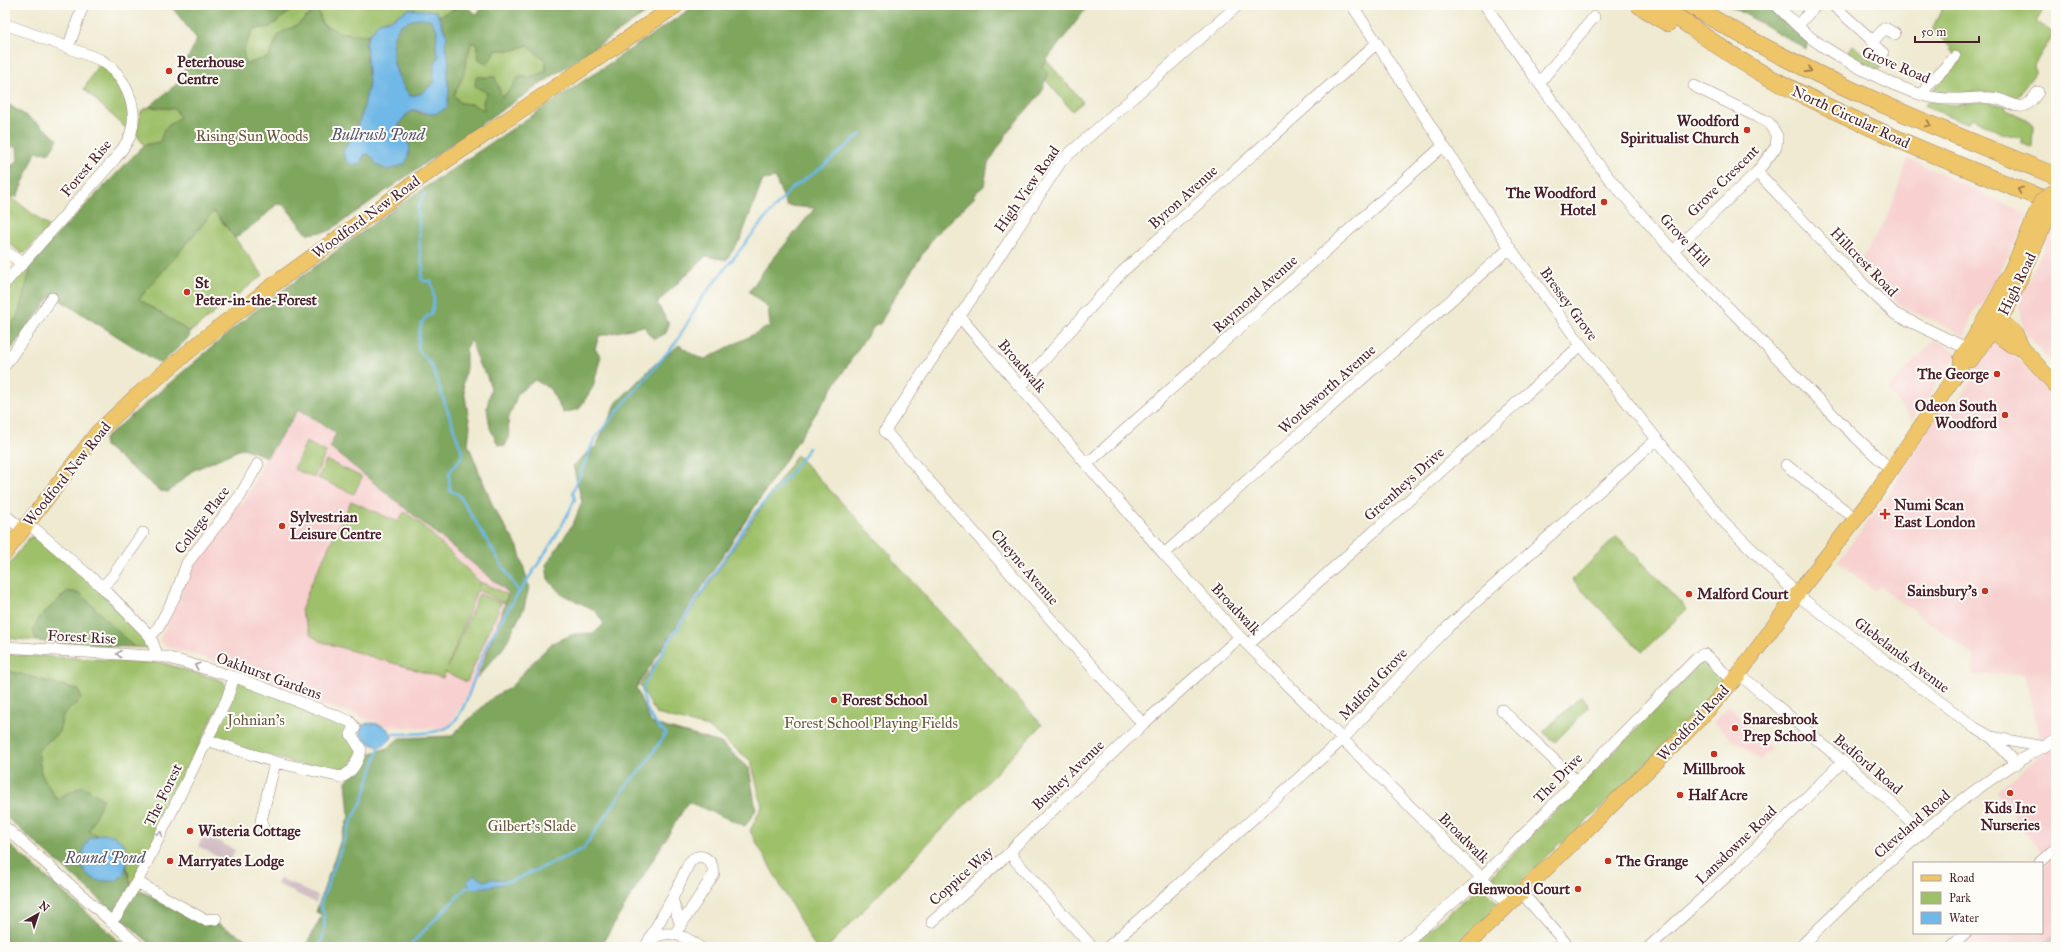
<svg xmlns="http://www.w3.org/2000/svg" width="2061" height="952" font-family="'IM FELL Great Primer',serif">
<rect width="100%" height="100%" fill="#fdfcf7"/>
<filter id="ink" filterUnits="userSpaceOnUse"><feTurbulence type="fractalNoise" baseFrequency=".025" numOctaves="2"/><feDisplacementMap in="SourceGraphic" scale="8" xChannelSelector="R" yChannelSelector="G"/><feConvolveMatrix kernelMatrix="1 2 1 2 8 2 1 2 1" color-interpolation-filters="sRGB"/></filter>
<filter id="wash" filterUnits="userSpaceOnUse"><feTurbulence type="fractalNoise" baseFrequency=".012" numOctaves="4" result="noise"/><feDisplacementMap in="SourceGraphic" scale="16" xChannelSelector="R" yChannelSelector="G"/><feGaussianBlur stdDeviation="0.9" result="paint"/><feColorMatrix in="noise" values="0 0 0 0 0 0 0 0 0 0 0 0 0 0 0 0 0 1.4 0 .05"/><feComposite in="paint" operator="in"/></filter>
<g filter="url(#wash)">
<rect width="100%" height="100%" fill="#efead1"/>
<path fill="#f7d0cf" d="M1908,158L2029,215L1994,282L1981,305L1973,312L1966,334L1964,336L1948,327L1901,306L1860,260L1886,220Z
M2054,225L2056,226V369L2024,331L2021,320L2020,308L2022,297Z
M1935,339L1958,353L1912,420L1887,390Z
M1992,343L1996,344L2020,361L2056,401V733L2041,741L2024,674L1973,675V655L1880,586L1875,591L1838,561L1888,495L1919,443L1947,401L1960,397L1972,379L1973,376L1970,372L1988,345Z
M298,408L336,433L330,447L509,593L477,678L447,729L387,726L345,711L317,704L258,674L166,646L159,641L199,556L237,506L242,505L267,457Z
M1729,706L1771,749L1760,761L1742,745L1733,741L1713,722Z
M2056,744V930L2038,947H1959L1974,933H2042V869L2049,862L2019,825L2015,817L1996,791Z"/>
<path fill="#d2bec5" d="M204,834L235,850L229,863L198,846Z
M280,878L318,896L316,903L277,884Z
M2056,930V947H2038L2051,935Z"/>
<path fill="#9ec069" stroke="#74704a" d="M298,5H464L439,16L436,11L397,15L392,19L379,22L369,35L341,33L322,24L318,8L297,25L279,34L269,57L246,64L243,51L253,29L270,27Z
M1944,5H2046L2036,22L2054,33L2034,65L2035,73L2015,100C2003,94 1989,92 1976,92C1961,92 1946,97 1933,90L1961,59L1950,50L1952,48L1932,29Z
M471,43H476L479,59L487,64L496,50H514L527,45L546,61V71L533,77H519L509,91L501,97L494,77L487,93L484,110L471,104L460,103L454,95L463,76Z
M1852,45L1880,66L1881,68L1879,70L1846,54Z
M101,60L124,84L131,133L84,89Z
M1046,60L1083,102L1072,111L1046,80L1048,72L1042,66Z
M1927,101L1954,105L1982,101L2006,106L2005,109L2026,119L2033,126L2032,148L2022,143V138L2001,133L1973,118L1967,123L1934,110L1925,105Z
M149,107L175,109L180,117L164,129L160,142L144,145L136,134L141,111Z
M5,192L49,227L25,253H21L5,240Z
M214,211L263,275L190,332L139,299Z
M25,268L53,285L5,347V291Z
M306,442L326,452L314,478L294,469Z
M797,455L892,556L891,558L1042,725L828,947H815L750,831L762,806L751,761L708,727L656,714L640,685Z
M326,460L362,477L354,494L318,478Z
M351,501L398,522L404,512L420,523L480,582L478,587L481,582L508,595L504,603L477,590L448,667L479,594L501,603L467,682L445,672L443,678L319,641L311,635L301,611L311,584Z
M1617,536L1687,609L1642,652L1572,580Z
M30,537H38L77,569L146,637L152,648L134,647L81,594L68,591L40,617L33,630L37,641L5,638V570Z
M5,654L163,663L223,681L227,688L131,886L123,848L89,831L83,786L56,799L41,773L38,750L59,732L63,715L81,699L79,690L5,670Z
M1707,662L1723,679V683L1650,760L1563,844L1561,842L1509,894L1507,891L1505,893L1492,880L1493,874L1701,663Z
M234,677L349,721L361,750L345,776L207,740Z
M1581,696L1587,703L1588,708L1555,742L1543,732Z
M1481,886L1498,903L1492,909L1494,911L1455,947H1408Z"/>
<path fill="#7ea65d" stroke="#646244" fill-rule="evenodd" d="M170,5H298L270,27L253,29L243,51L246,64L269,57L279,34L297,25L318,8L322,24L341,33L369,35L366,44L369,84L362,115L351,139L343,151L344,158L363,160L364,155L367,154L371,155L377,165L410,147C408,138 402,133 399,124L405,116L412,110L424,114L449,91L447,76L449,61L445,43L447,37L439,16L464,5L476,14L485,5H658L465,135L329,231L307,234L284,205L277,204L261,219L235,238L214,211L139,299L190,332L189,337L161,364L52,295L5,357V336L18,315L30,271L25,268L144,145L160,142L164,129L180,117L175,109L149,107L186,76L184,66L197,39ZM471,43H476L479,59L487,64L496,50H514L527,45L546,61V71L533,77H519L509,91L502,97L495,77H476L475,86L487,93L483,101L484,110L471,104L460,103L454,95L463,76Z
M696,5H1089L1042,66L1048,72L1041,93L1010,129L988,164L984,186L973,195L975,197L934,236L890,305L880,324H876L862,343L636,688L651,723L721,743L749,768L756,810L745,826L688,802L600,947H305L322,915L316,912L349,816L346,781L371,753L388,748L399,738L451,736L493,697L511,687L528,667L552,643L574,634L594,633L604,624L595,610L561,594L548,579L546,565L574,522L582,502L573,465L596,446L617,402L653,366L679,345L695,356L705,359L770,326L768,308L749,292L764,270L815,208L787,206L775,178L763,180L740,240L726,260L706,256L657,303L669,324L666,333L655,339L649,335L644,326L599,336L595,349L601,356L593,387L579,409L563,413L550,389L535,380L518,393L508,420L509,438L505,446L498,445L490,428L487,408L491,388L486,374L479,365L470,338L466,350V368L463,384L470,426L468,444L494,509L518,547L529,587L524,608L504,647L477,678L509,593L330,447L336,433L299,409L267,457L243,448L192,471L169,492L160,491L105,446L104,439L252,313L396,207Z
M1729,5H1766L1808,43L1806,49Z
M418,18L430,19L437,30L436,49L439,55L434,66V83L420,94L410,96C402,84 395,72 393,58C392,51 395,46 392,39L400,25Z
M5,102L40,125L58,139L49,153L36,152L17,197L5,195V185L8,178L5,170L18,161L17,147L5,145Z
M68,591L81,594L134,647L85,646L37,641L33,630L40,617Z
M5,670L79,690L81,699L63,715L59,732L38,750L41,773L56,799L83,786L103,799L89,831L123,848L131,886L206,925L218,924L261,947H154L5,816Z
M5,841L126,947H5Z"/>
<path fill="#6fb8e7" stroke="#5c6c89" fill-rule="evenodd" d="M409,9L436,11L447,37L445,44L449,61L447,76L449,91L447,107C430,120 428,111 413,110L405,116L399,124C404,144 416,138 405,164L388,170L377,165L371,156L367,154L364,155C359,171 345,166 343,151L351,139L362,115L369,84L366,44L369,35L379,22L392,19ZM417,18L430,19L437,30L436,50L439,55L434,66V83L420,94L410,96C402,85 395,72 393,58C392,51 395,46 392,39L400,25Z
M368,723C379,723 390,726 392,738L384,745L379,747C370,744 364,741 360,733L361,726Z
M101,834L113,835L123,843L129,857L124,874L116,881H99L87,875L82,866L84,848L89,839Z
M474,875L484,881L492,879L506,880L503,884L474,889L470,887L467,882Z"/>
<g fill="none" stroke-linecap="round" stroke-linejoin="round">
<path stroke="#6fb8e7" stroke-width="2.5" d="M425,193L418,207L420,252L423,269L421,278L424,281H431C434,291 435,304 431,314C418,320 419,336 418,349L432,366L463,455L449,473L450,490L459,495L518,591
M392,734C406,734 444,735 453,723C471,703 476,663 490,639C516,592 553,549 575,499L573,492L595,438L677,341L701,299L759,226L791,189L821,168L861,134
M503,882L514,880L583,849L626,786L646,763L666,733C650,722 645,707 642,689L667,644L754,514L790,474L809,448
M319,947C325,935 327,916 320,905L351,822L362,802L379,747
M408,947L466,888L472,887"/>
</g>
</g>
<g filter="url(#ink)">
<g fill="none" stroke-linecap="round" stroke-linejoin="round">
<defs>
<path id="minor" d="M1352,5L1510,248L1581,345L1723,521L1801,598L1975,728L1991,737L2044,747
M1485,5L1539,83L1607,176L1673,251L1847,429L1891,470
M1776,5C1789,17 1800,30 1814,40C1841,60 1905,94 1937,98C1955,101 1973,97 1992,98C2015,100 2020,119 2038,92
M1833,5L1873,41L1874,45L1883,53
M5,24L101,60C124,74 139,106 131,133C128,143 120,152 114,160L5,283
M1798,25L1816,5
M1873,41L1885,28L1895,34
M68,48L83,5
M1539,83L1594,17
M1923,95L1927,86L1955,57
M1757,172L1864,285L1895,314L1968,349
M5,251L23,264
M1673,251L1757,172L1776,147L1777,136L1768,122L1694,86
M959,316L1164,554L1240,637L1509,905
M5,365L52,298
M1021,386L1122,272L1377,43
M1087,464L1443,146
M1786,465L1856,519
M5,515L22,529
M28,523L102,587L150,636L158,657
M1164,554L1510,248
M102,587L112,577L143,533
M150,636L158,628L176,594L187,563L240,496L258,464
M1248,645L1581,345
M5,647L166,657L241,679L349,721L355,728L351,734L361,750C358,761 352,773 341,777L275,762L207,740
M1739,674L1885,797L1922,832
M1502,710L1576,781
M1143,724L885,431L1062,160L1238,5
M1991,737L2017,764
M5,827L140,947
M263,828L261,821L275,762
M2039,863L2056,848
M137,882L205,920L216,919
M1522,893L1569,947
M672,899L680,923
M111,922L116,916L137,882L227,699L234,677
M932,922L1007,855L1011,853
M649,940L672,899L689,863C700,849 713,860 714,874L675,934
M645,947C658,926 683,933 699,947
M1092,947L1015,860L1011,853L1014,847L1143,724L1240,637
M1108,947L1343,739L1417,658L1449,626L1657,439
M1400,947L1478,881L1698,657L1704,654L1733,681
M1649,947L1739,865L1842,762
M1800,947C1878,872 1958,790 2056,740
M1951,947L1966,933"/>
<path id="major" d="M1992,313L2015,333L2022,348L2056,386
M1984,325L2011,345L2022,348
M1971,360L2008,306L2047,219
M5,553L97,433L135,397L206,337L273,285L425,175L677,5
M1465,947L1679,740L1708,710L1739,674L1797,594L1872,498L1961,367V359C1990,312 2017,265 2036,213"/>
<path id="highway" d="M1639,5L1668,23
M1659,5C1694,28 1728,55 1765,75C1859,126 1957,165 2056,204
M1690,5C1805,75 1931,126 2056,176"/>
</defs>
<use href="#minor" stroke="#9c847e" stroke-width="12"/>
<use href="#major" stroke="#9c847e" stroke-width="16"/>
<use href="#highway" stroke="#9c847e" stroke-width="18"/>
<use href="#minor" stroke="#fff" stroke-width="11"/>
<use href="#major" stroke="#eec569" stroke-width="15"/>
<use href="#highway" stroke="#eec569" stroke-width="17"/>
<defs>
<path id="major-bridge" d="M2036,213L2042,200L2055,191
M2047,219L2054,204L2055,191"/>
</defs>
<use href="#major-bridge" stroke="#9c847e" stroke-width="16" stroke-linecap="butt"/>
<use href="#major-bridge" stroke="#eec569" stroke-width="15"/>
</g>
<defs><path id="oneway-chevron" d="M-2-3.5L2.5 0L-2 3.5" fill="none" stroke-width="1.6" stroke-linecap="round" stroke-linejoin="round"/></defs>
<g stroke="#9c724a">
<use href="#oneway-chevron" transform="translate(1809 70) rotate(28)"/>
<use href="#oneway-chevron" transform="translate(1928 124) rotate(23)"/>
<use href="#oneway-chevron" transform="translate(2020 190) rotate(-158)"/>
</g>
<g stroke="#ae9aa0">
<use href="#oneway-chevron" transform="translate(119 654) rotate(-177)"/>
<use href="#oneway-chevron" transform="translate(197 666) rotate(-164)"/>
<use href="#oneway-chevron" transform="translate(160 834) rotate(-64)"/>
</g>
</g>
<g fill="#c8321e" stroke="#fdfcf7" stroke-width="1.5">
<circle cx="169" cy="71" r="4"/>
<circle cx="1747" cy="130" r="4"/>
<circle cx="1604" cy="202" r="4"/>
<circle cx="187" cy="292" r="4"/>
<circle cx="1997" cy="374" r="4"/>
<circle cx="2005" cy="415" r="4"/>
<path d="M1883 508h4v4h4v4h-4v4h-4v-4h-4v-4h4z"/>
<circle cx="282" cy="526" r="4"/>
<circle cx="1985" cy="591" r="4"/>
<circle cx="1689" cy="594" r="4"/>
<circle cx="834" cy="700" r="4"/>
<circle cx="1735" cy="728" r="4"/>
<circle cx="1714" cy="754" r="4"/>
<circle cx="2010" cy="793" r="4"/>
<circle cx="1680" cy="795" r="4"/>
<circle cx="190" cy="831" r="4"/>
<circle cx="170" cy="861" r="4"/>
<circle cx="1608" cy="861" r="4"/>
<circle cx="1578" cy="889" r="4"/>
</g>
<g text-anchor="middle" stroke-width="4" stroke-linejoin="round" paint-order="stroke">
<g font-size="15" font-weight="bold" fill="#4a1f2b" stroke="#fdfcf7" text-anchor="start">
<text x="177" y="67">Peterhouse<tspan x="177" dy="17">Centre</tspan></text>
<text x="1739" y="126" text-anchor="end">Woodford<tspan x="1739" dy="17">Spiritualist Church</tspan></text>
<text x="1596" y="198" text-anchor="end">The Woodford<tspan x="1596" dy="17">Hotel</tspan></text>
<text x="195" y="288">St<tspan x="195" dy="17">Peter-in-the-Forest</tspan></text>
<text x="1989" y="379" text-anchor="end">The George</text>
<text x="1997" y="411" text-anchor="end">Odeon South<tspan x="1997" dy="17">Woodford</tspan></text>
<text x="1894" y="510">Numi Scan<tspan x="1894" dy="17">East London</tspan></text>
<text x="290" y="522">Sylvestrian<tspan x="290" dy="17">Leisure Centre</tspan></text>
<text x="1977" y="596" text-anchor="end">Sainsbury's</text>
<text x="1697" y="599">Malford Court</text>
<text x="842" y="705">Forest School</text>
<text x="1743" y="724">Snaresbrook<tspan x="1743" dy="17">Prep School</tspan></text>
<text x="1714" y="774" text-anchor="middle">Millbrook</text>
<text x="1688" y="800">Half Acre</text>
<text x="2010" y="813" text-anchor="middle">Kids Inc<tspan x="2010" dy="17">Nurseries</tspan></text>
<text x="198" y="836">Wisteria Cottage</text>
<text x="178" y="866">Marryates Lodge</text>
<text x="1616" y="866">The Grange</text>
<text x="1570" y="894" text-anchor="end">Glenwood Court</text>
</g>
<g font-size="15" fill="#4a1f2b" stroke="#fdfcf7">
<text transform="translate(1896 65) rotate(23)" y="5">Grove Road</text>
<text transform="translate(1851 117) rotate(25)" y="5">North Circular Road</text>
<text transform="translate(86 168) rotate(-50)" y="5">Forest Rise</text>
<text transform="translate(1723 181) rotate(-45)" y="5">Grove Crescent</text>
<text transform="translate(1027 189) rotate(-55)" y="5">High View Road</text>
<text transform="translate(1183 197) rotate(-42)" y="5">Byron Avenue</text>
<text transform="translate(366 217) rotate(-36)" y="5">Woodford New Road</text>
<text transform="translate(1685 240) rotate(47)" y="5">Grove Hill</text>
<text transform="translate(1864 262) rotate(46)" y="5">Hillcrest Road</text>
<text transform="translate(2017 284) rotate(-64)" y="5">High Road</text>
<text transform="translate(1255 294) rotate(-42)" y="5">Raymond Avenue</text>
<text transform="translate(1569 304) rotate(54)" y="5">Bressey Grove</text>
<text transform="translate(1022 366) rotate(49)" y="5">Broadwalk</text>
<text transform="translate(1327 389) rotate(-42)" y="5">Wordsworth Avenue</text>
<text transform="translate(67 474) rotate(-51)" y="5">Woodford New Road</text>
<text transform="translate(1404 484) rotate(-42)" y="5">Greenheys Drive</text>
<text transform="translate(202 520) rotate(-53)" y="5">College Place</text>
<text transform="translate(1025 567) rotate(49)" y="5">Cheyne Avenue</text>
<text transform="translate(1236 609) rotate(47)" y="5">Broadwalk</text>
<text transform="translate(82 637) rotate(3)" y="5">Forest Rise</text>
<text transform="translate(1902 655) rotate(37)" y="5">Glebelands Avenue</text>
<text transform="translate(269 676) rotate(20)" y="5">Oakhurst Gardens</text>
<text transform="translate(1373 684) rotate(-47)" y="5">Malford Grove</text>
<text transform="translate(1693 723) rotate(-47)" y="5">Woodford Road</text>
<text transform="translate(1868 764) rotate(40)" y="5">Bedford Road</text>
<text transform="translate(1068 775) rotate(-44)" y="5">Bushey Avenue</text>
<text transform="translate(1558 778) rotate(-46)" y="5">The Drive</text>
<text transform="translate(163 795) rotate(-64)" y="5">The Forest</text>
<text transform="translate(1912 824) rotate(-41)" y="5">Cleveland Road</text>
<text transform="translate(1464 838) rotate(45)" y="5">Broadwalk</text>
<text transform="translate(1736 845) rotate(-44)" y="5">Lansdowne Road</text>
<text transform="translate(961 876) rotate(-42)" y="5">Coppice Way</text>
</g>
<g font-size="15" fill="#675741" stroke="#fdfcf7">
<text x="252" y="141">Rising Sun Woods</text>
<text x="256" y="725">Johnian's</text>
<text x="871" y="728">Forest School Playing Fields</text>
<text x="532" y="831">Gilbert's Slade</text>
</g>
<g font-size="16" font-style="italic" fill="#57556d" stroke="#fdfcf7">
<text x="378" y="140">Bullrush Pond</text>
<text x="105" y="863">Round Pond</text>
</g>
</g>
<rect width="2061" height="952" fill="none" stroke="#fdfcf7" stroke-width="20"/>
<rect x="1913" y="862" width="130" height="72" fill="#fdfcf7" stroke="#b5a4a5"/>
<rect x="1921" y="875" width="20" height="6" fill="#eec569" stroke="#b5a4a5"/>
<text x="1949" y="882" font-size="12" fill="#4a1f2b">Road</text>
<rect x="1921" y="892" width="20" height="12" fill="#9ec069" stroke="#b5a4a5"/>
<text x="1949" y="902" font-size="12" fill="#4a1f2b">Park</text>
<rect x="1921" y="912" width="20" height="12" fill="#6fb8e7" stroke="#b5a4a5"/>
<text x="1949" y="922" font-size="12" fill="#4a1f2b">Water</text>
<g transform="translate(38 914) rotate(39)" stroke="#fdfcf7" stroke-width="3" paint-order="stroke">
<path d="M0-3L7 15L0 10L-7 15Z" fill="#4a1f2b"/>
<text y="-6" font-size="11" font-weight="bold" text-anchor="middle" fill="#4a1f2b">N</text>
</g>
<path d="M1915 36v6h64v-6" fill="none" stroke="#4a1f2b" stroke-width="2"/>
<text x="1921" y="36" font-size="12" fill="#4a1f2b" stroke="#fdfcf7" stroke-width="3" paint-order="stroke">50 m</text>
</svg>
